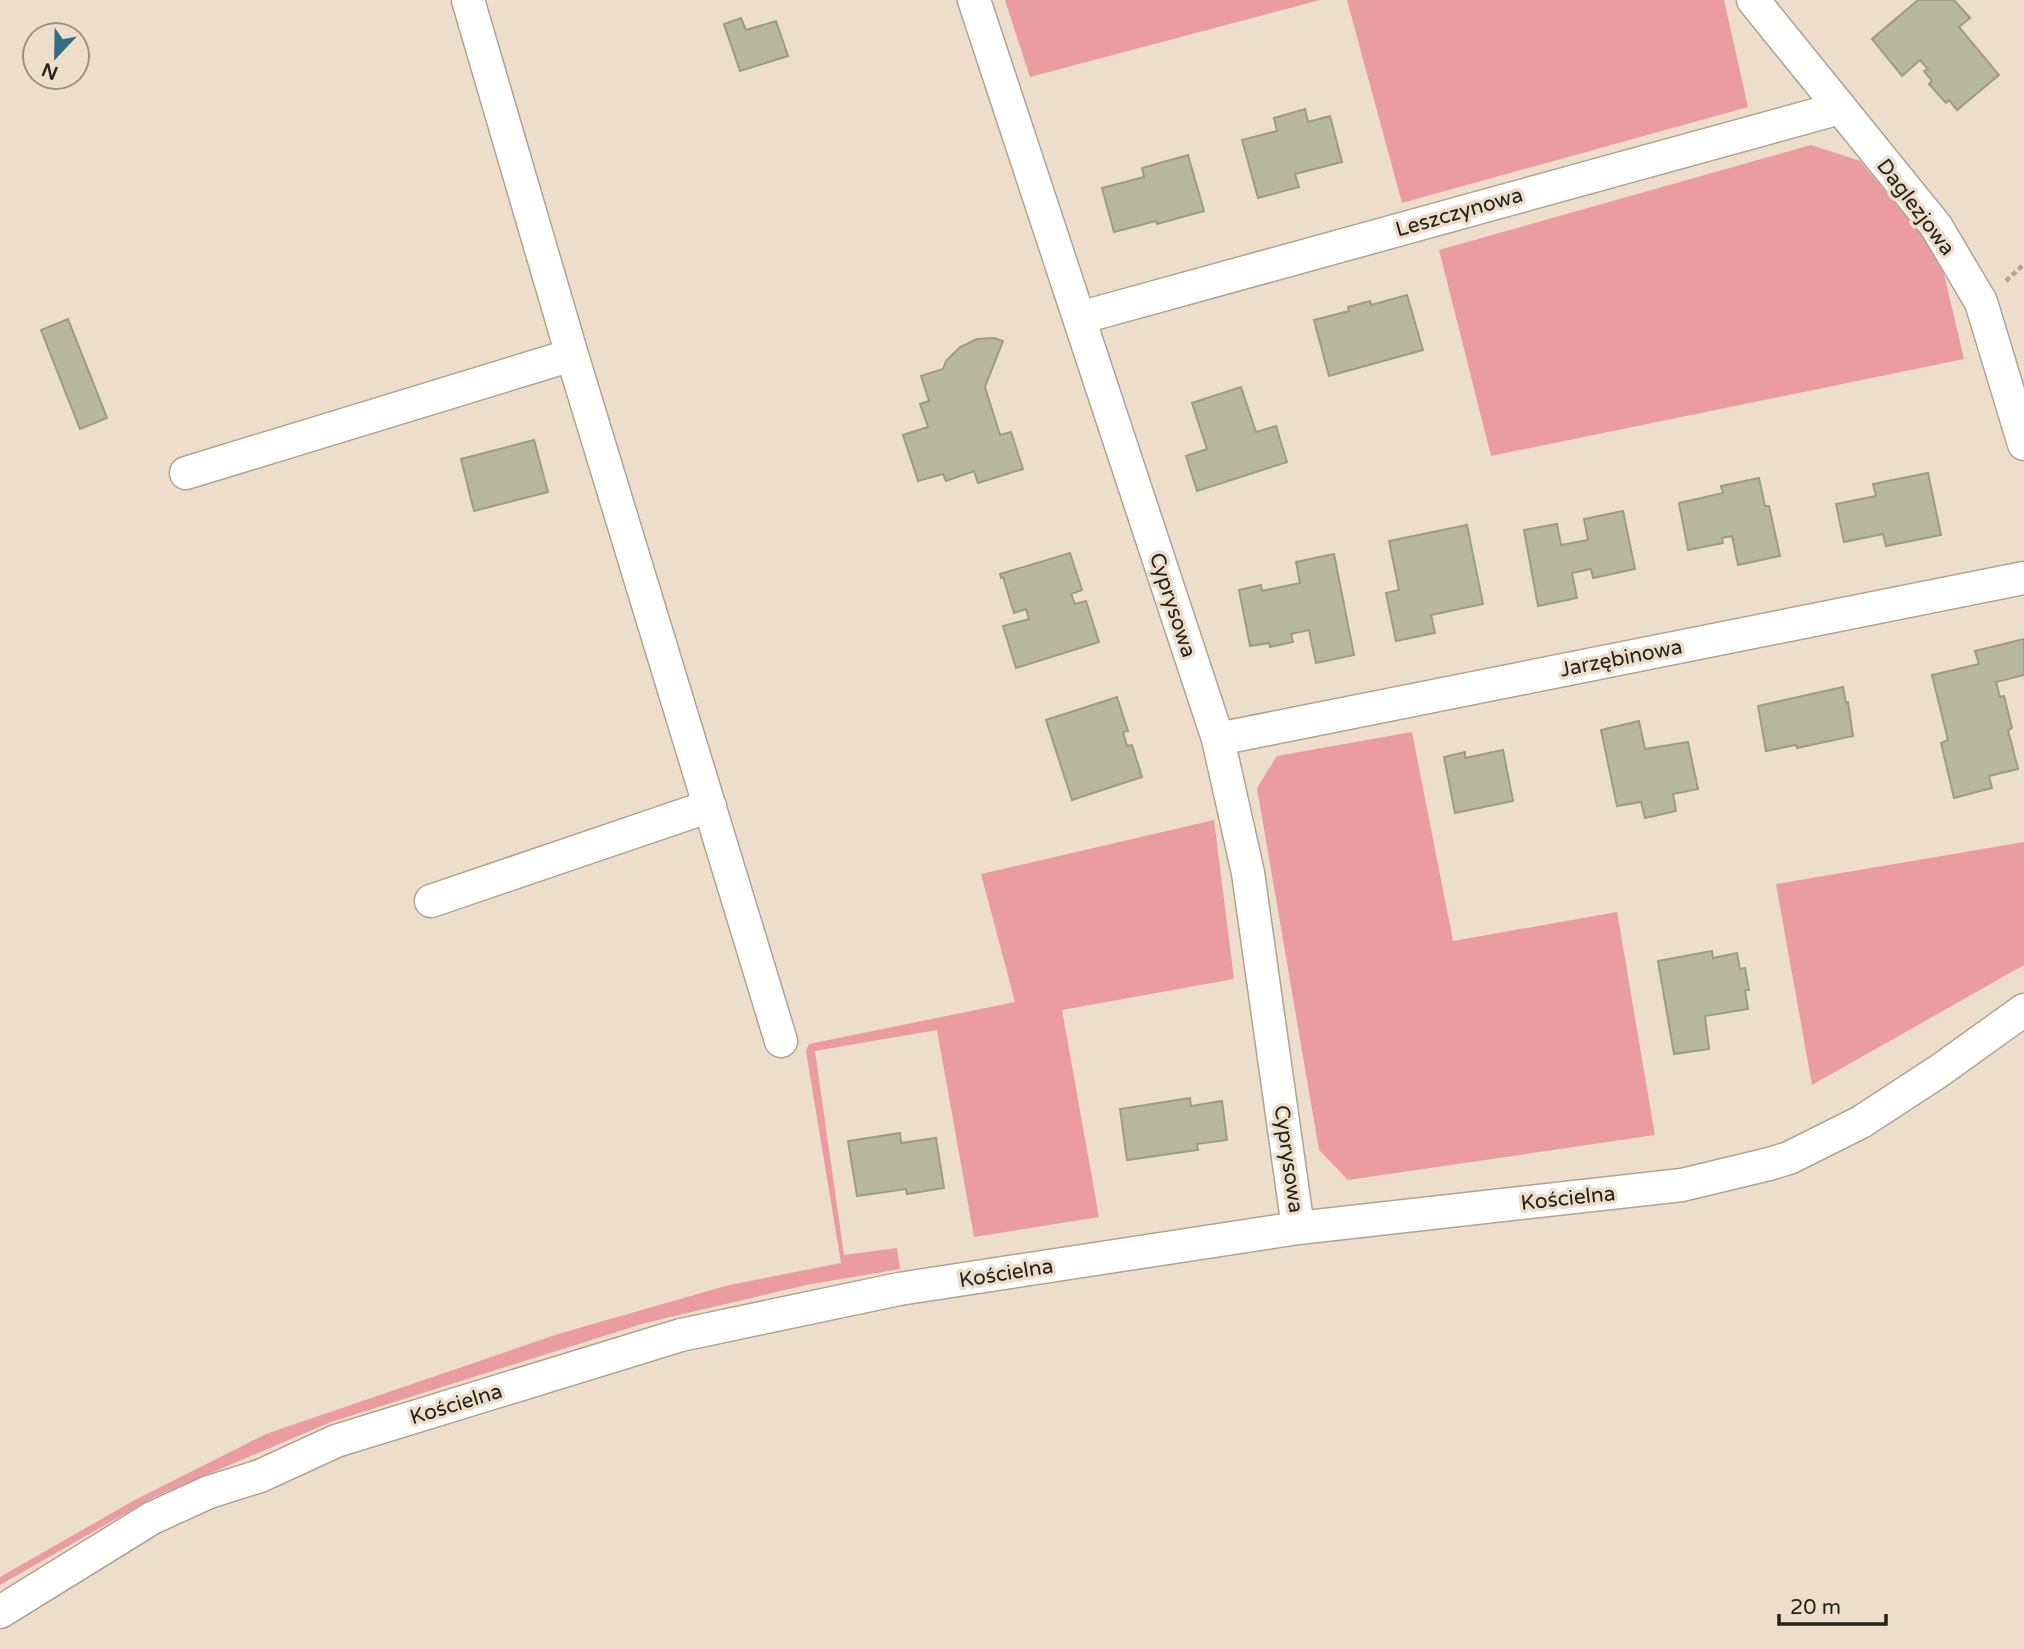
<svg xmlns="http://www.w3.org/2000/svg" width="2024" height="1649" font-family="'Varela Round',sans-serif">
<rect width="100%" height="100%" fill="#eddecb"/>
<path fill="#eb9ba2" d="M1005,0H1320L1030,77Z
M1347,0H1724L1748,107L1402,203Z
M1811,145L1860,161L1940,257L1964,359L1491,456L1439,250Z
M1412,732L1453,941L1617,912L1655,1135L1348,1180L1319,1150L1257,788L1277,756Z
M1214,820L1234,979L1062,1010L1099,1217L974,1237L937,1030L815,1051L844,1255L897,1248L900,1269L806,1285L645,1323L331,1422L154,1497L0,1585V1577L133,1501L266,1434L558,1334L729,1285L841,1263L806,1051L809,1044L1015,1002L981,874Z
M2024,842V965L1812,1085L1776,884Z"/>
<path fill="#b7b6a0" stroke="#9c9b86" stroke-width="2" d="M1918,0H1954L1970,18L1959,27L1999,75L1957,110L1949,100L1946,103L1929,84L1932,81L1924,71L1928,69L1920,60L1902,76L1872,39Z
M741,18L746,30L776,21L788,56L740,71L724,24Z
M1305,109L1308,122L1330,116L1342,162L1295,174L1299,187L1258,198L1242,140L1277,131L1274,118Z
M1188,155L1204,211L1157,224L1156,221L1114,232L1102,188L1144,177L1142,168Z
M1407,295L1423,350L1329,376L1314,320L1349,311L1348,307L1370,301L1371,305Z
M68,319L107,418L80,429L41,330Z
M994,338L1003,341L985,387L1000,435L1011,432L1023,469L978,483L974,471L946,481L943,474L918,481L903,435L928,427L920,404L929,401L921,376L943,369L946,361L960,347L977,339Z
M1241,387L1256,432L1276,426L1287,462L1197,491L1186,456L1207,449L1192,403Z
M534,440L548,492L474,511L461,459Z
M1928,473L1941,535L1886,546L1883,534L1844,542L1836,504L1876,496L1873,484Z
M1759,478L1765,506H1769L1780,556L1738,565L1732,536L1722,538L1723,543L1688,550L1679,503L1723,493L1721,486Z
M1623,511L1635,569L1593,578L1591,569L1572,573L1577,598L1538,606L1524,530L1557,524L1561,545L1588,540L1584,519Z
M1467,525L1483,604L1431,615L1435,633L1396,641L1386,593L1399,590L1389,541Z
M1070,553L1082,590L1071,594L1075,604L1086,601L1099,642L1016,668L1003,626L1029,619L1026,609L1014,613L1003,577L1001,578L1000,574Z
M1334,554L1354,655L1316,663L1309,630L1291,634L1293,642L1270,647L1269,643L1250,646L1239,590L1261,585L1262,591L1300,583L1296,562Z
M2024,639V675L1996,682L2000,697L2004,696L2012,728L2008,730L2018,769L1989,776L1992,788L1954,798L1941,743L1948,740L1932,675L1979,664L1975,651Z
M1843,687L1846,703L1848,702L1853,736L1797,748L1796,745L1766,751L1758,706Z
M1117,697L1128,731L1123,732L1127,746L1132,745L1142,777L1072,800L1046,720Z
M1639,721L1645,749L1688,742L1698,789L1673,794L1676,811L1645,818L1641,802L1617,806L1601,730Z
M1503,750L1513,801L1455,813L1444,757L1465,752V758Z
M1712,951L1713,958L1737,953L1740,969L1745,968L1749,990H1745L1748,1009L1705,1016L1709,1049L1674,1054L1658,961Z
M1190,1098L1191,1106L1222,1101L1227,1140L1197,1144L1198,1150L1127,1160L1120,1109Z
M900,1133L901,1143L936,1138L944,1188L907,1194L906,1189L857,1196L848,1141Z"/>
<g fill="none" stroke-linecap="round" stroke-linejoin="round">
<defs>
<path id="minor" d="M468,0L572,355L781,1041
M974,0L1218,739L1248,873L1298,1228
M1753,0L1936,226L1981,302L2024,444
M1079,318L1840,108
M186,473L572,355
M1218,739L2024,578
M431,901L710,806
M0,1612L152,1518L209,1492L260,1476L336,1441L681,1335L899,1289L1298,1228L1682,1185L1769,1164L1789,1158L1861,1122L1939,1071L2024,1010"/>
</defs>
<use href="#minor" stroke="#b1a390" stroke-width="35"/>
<path stroke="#aea393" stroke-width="4.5" stroke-dasharray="5 3.5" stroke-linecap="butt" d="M2006,281L2024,264"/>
<use href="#minor" stroke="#fff" stroke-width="32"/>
</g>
<g text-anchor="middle" stroke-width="7" stroke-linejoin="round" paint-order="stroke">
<g font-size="21" fill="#252018" stroke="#eddecb">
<text transform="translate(1916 207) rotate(53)" y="7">Daglezjowa</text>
<text transform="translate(1459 212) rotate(-16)" y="7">Leszczynowa</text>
<text transform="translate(1173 605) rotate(72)" y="7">Cyprysowa</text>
<text transform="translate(1621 658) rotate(-11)" y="7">Jarzębinowa</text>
<text transform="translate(1289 1159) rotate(82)" y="7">Cyprysowa</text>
<text transform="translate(1568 1198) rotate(-6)" y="7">Kościelna</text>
<text transform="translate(1006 1273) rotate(-9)" y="7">Kościelna</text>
<text transform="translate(456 1404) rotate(-17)" y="7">Kościelna</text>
</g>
</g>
<g transform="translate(56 56) rotate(202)"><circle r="33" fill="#eddecb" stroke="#9d9283" stroke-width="2"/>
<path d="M0-5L12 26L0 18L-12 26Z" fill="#336c85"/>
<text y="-10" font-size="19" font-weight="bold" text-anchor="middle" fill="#252018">N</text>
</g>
<path d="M1779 1614v10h107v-10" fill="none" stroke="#252018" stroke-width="3.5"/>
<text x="1790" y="1614" font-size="21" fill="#252018" stroke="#eddecb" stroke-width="5" paint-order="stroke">20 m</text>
</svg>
